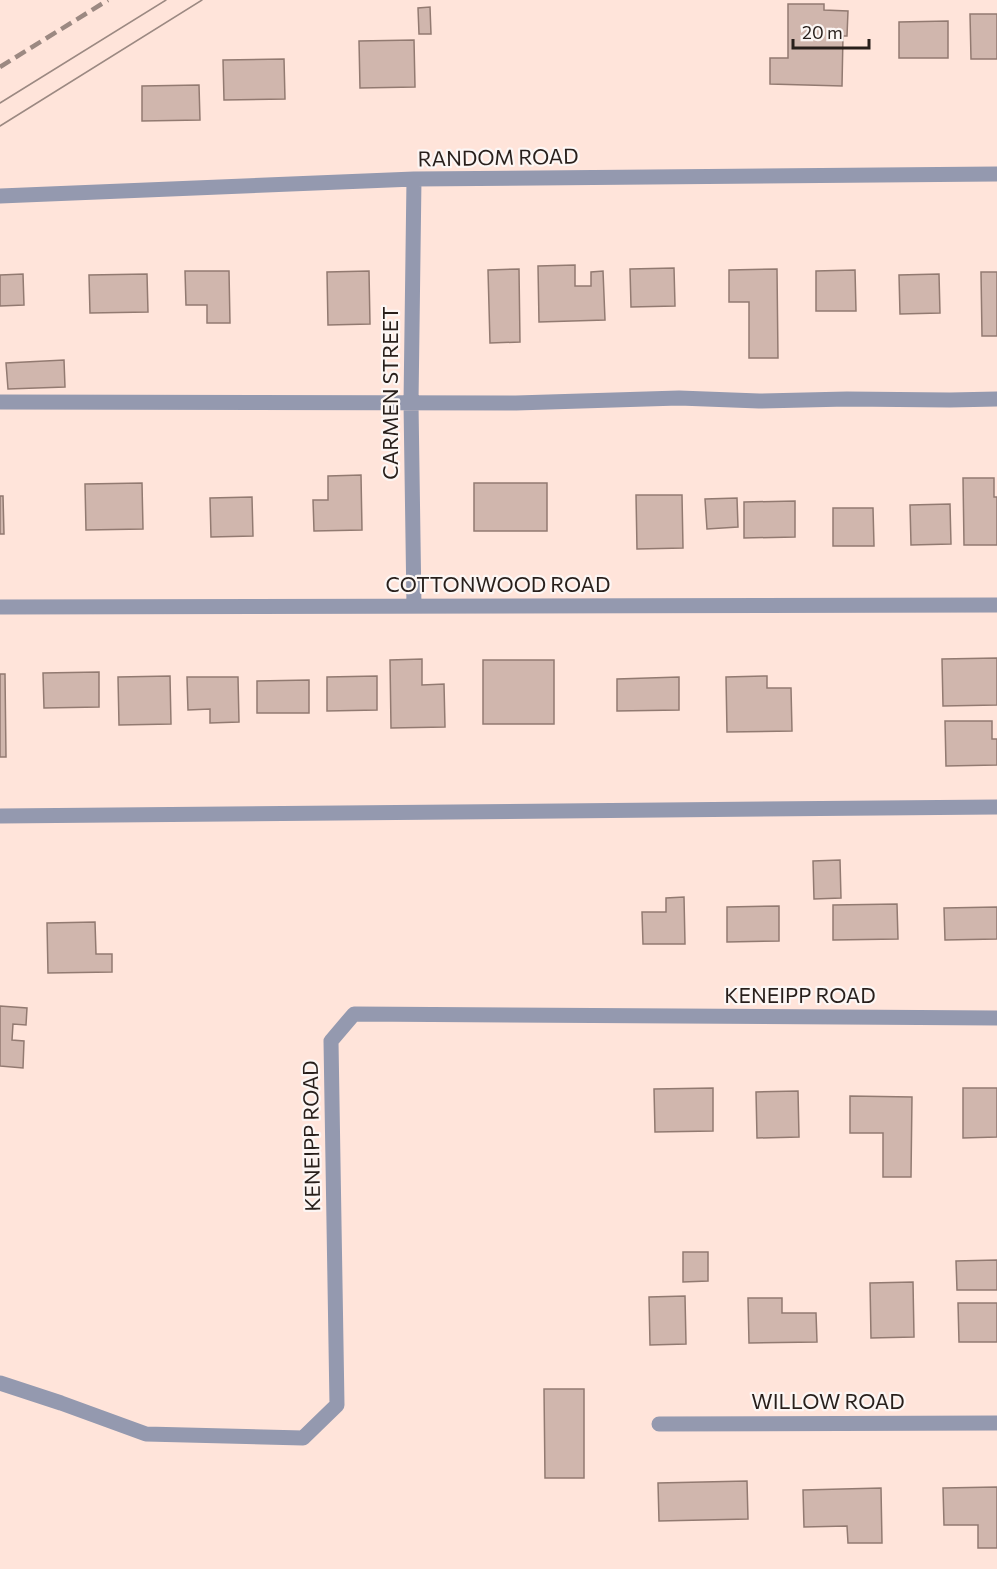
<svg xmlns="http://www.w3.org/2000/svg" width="997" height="1569" font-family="Commissioner,sans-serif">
<rect width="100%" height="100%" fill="#ffe4da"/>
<path fill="#d0b6ad" stroke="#927a71" stroke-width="1.5" d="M788,4H824V10L848,11L847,36H843L842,86L770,84V58H788Z
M430,7L431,34H419L418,8Z
M970,14H997V59H971Z
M948,21V58H899V22Z
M414,40L415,87L360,88L359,41Z
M284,59L285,99L224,100L223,60Z
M199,85L200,120L142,121V86Z
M575,265V286H591V272L603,271L605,320L539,322L538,266Z
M674,268L675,306L631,307L630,269Z
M519,269L520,342L490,343L488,270Z
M777,269L778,358H749V302H729V270Z
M855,270L856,311H816V271Z
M185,271H229L230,323H207V305H186Z
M369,271L370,324L328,325L327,272Z
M981,272H997V336H982Z
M23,274L24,305L0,306V275Z
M147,274L148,312L90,313L89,275Z
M939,274L940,313L900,314L899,275Z
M64,360L65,387L8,389L6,363Z
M361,475L362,530L314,531L313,500H328V476Z
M963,478H994V497H997V545H964Z
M142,483L143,529L86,530L85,484Z
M474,483H547V531H474Z
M636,495H682L683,548L637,549Z
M0,496H3L4,534H0Z
M252,497L253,536L211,537L210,498Z
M737,498L738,527L707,529L705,499Z
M795,501V537L744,538V502Z
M950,504L951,544L911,545L910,505Z
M833,508H873L874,546H833Z
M997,658V705L943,706L942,659Z
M422,659V685L444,684L445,727L391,728L390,660Z
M483,660H554V724H483Z
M99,672V707L44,708L43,673Z
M0,674H5L6,757H0Z
M170,676L171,724L119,725L118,677Z
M377,676V710L327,711V677Z
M767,676V688H791L792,731L727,732L726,677Z
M187,677H238L239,722L210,723V709L188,710Z
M679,677V710L617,711V679Z
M309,680V713H257V681Z
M945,721H992V739H997V765L946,766Z
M840,860L841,898L814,899L813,861Z
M684,897L685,944H643L642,912H666V898Z
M897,904L898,939L833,940V905Z
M779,906V941L727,942V907Z
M997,907V939L945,940L944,908Z
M95,922L96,954H112V972L48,973L47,923Z
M0,1006L27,1008L26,1025L13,1024L12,1040L24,1041L23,1068L0,1066Z
M713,1088V1131L655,1132L654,1089Z
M963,1088H997V1137L963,1138Z
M798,1091L799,1137L757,1138L756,1092Z
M850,1096L912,1097L911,1177H883V1133H850Z
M683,1252H708V1281L683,1282Z
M997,1260V1290H957L956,1261Z
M913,1282L914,1337L871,1338L870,1283Z
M685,1296L686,1344L650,1345L649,1297Z
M748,1298H782V1313H816L817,1342L749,1343Z
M958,1303H997V1342H959Z
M544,1389H584V1478H545Z
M747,1481L748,1519L659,1521L658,1483Z
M997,1487V1548H978V1525H944L943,1488Z
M881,1488L882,1543H848L847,1526L804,1527L803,1490Z"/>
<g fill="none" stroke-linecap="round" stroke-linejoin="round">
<path stroke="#9499af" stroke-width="15" d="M414,179L411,403L414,606
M0,196L414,179L997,174
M0,402L516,403L679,398L759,401L847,399L950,400L997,399
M0,607L997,605
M0,816L997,807
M0,1383L61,1403L146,1434L303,1438L337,1405L331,1041L354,1014L997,1018
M659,1424L997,1423"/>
<path stroke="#9c8982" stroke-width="1.5" d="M0,103L166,0
M0,126L202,0"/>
<path stroke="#9c8982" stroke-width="4.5" stroke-dasharray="12 6" stroke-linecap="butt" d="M0,67L108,0"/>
</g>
<g text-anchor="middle" stroke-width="4.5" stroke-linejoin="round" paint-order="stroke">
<g font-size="21" fill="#281f1b" stroke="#fcf6f4">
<text transform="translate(498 158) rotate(-1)" y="7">RANDOM ROAD</text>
<text transform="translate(391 393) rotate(-90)" y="7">CARMEN STREET</text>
<text x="498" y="592">COTTONWOOD ROAD</text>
<text x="800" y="1003">KENEIPP ROAD</text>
<text transform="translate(312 1136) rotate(-91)" y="7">KENEIPP ROAD</text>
<text x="828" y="1409">WILLOW ROAD</text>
</g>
</g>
<path d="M793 39v9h76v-9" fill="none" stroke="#281f1b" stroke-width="3"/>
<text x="802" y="39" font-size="18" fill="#281f1b" stroke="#fcf6f4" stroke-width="4.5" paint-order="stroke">20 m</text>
</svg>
